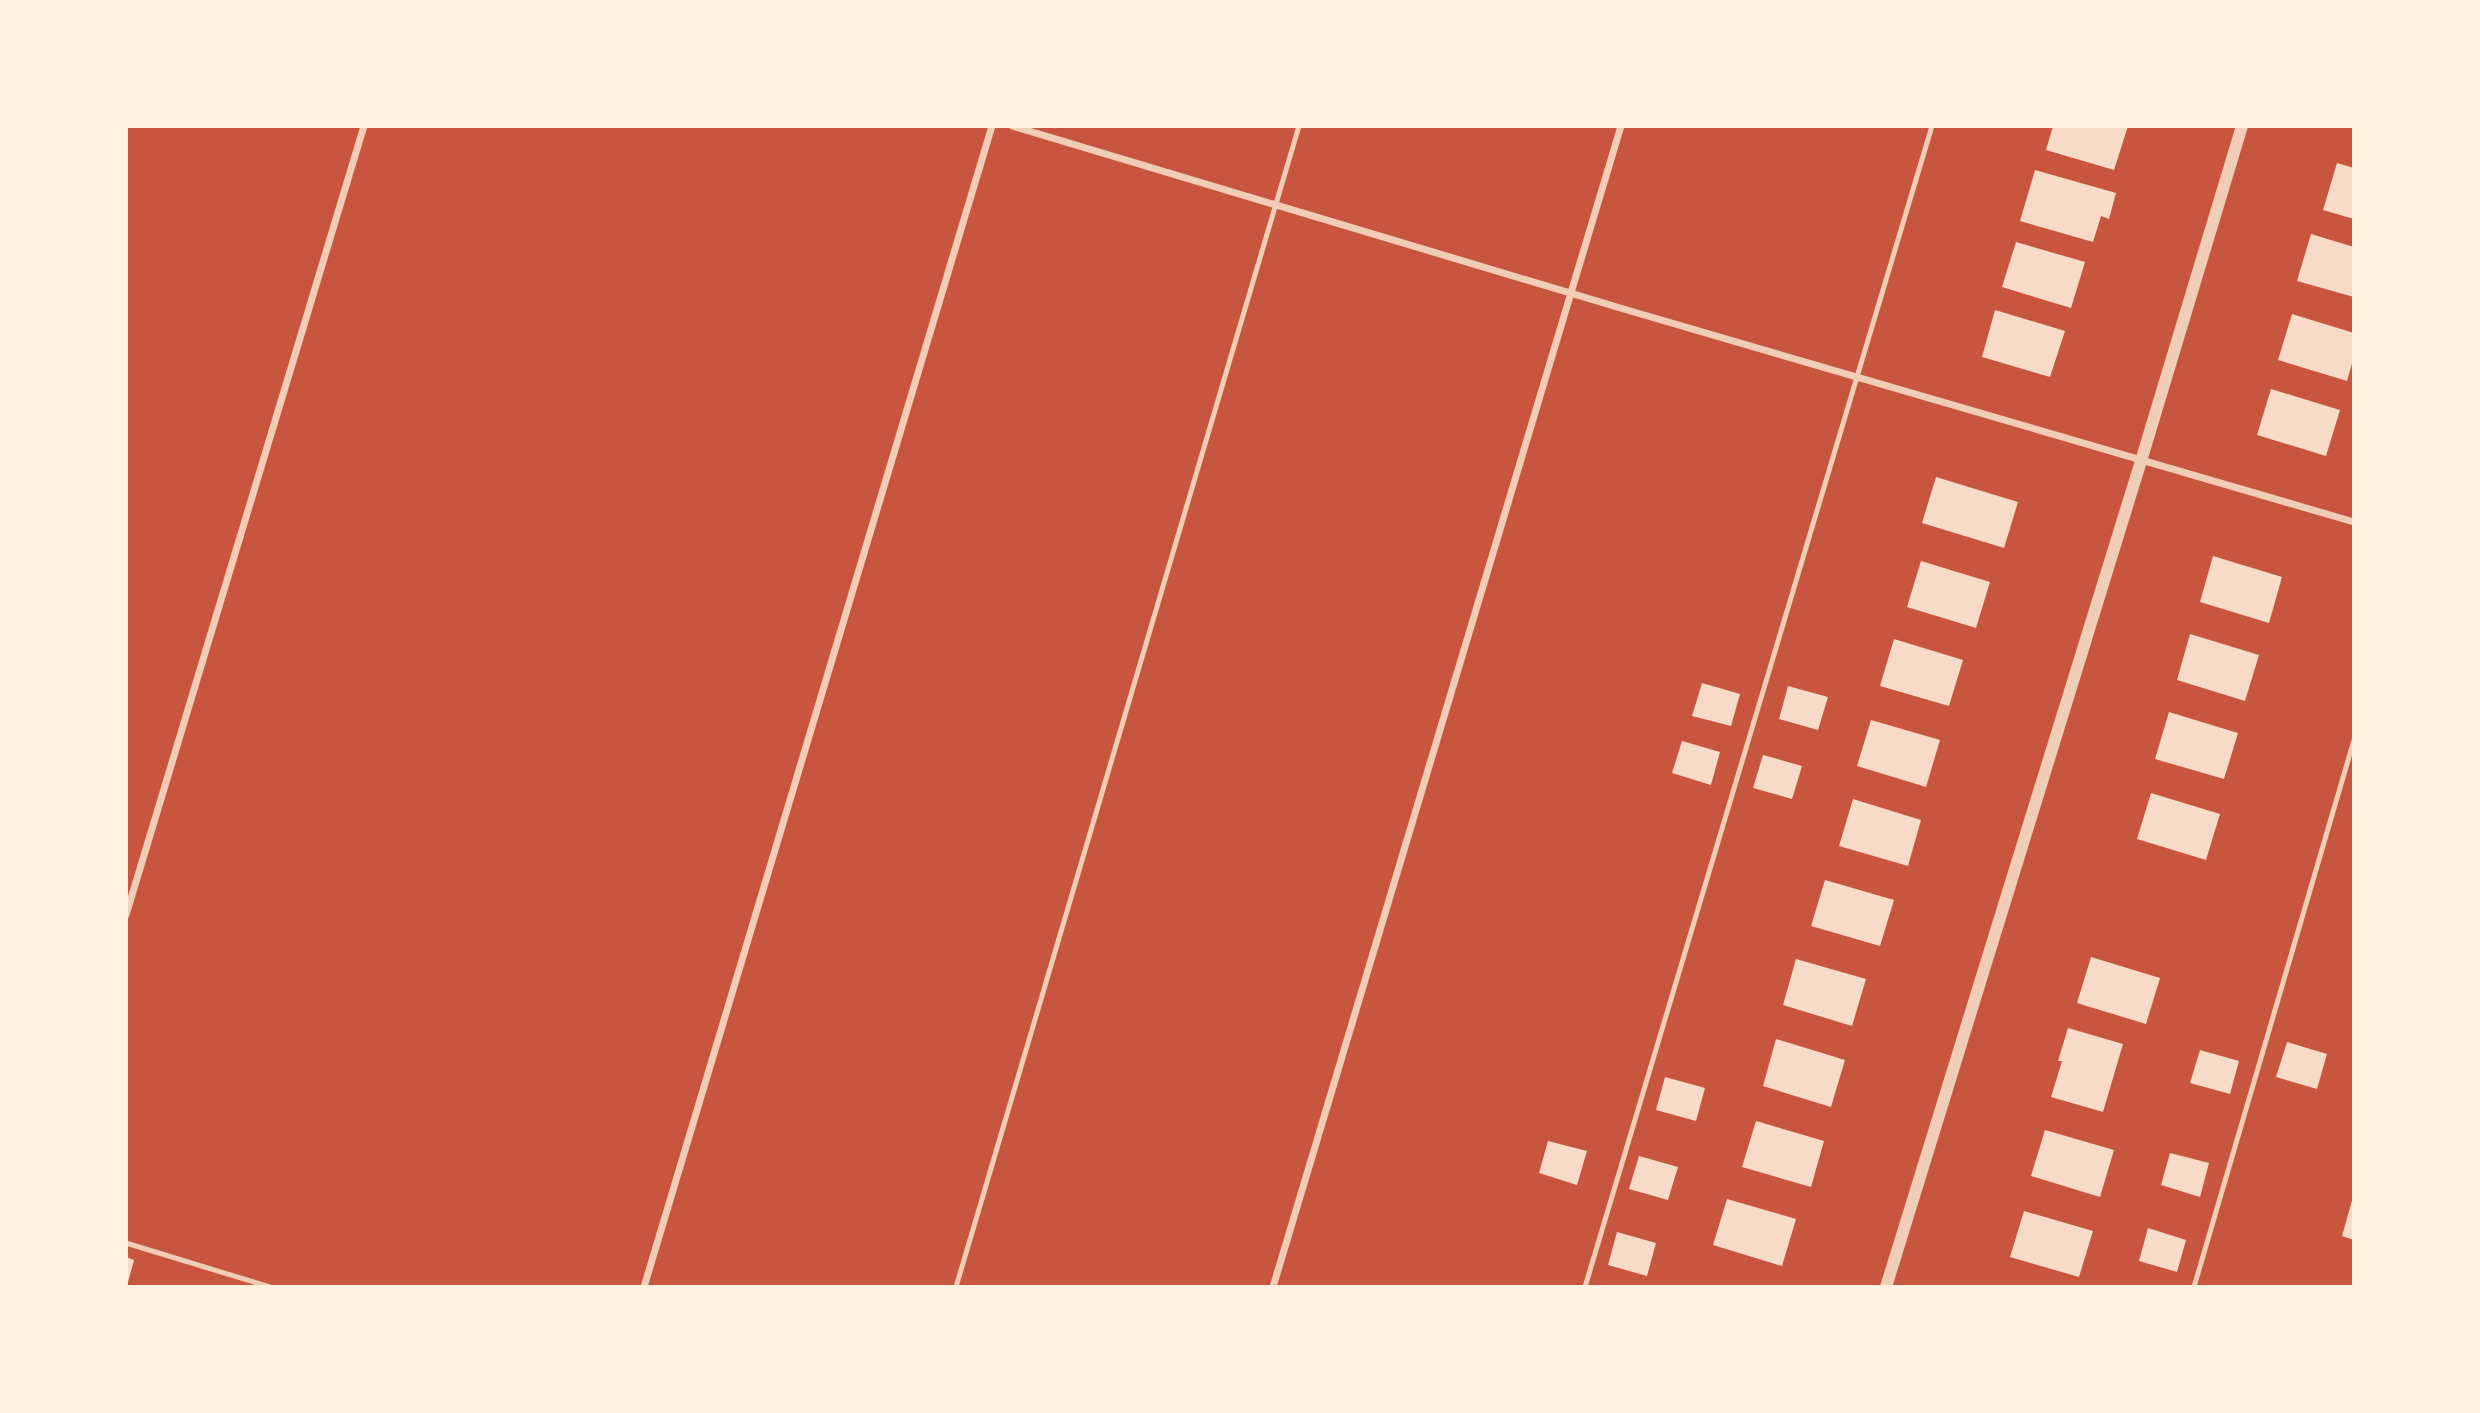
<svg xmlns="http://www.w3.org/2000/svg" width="2480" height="1413" font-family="Lato,sans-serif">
<rect width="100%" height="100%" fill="#c8553d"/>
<path fill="#f7dbc8" d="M2053,126H2128L2114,170L2046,150Z
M2337,163L2354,168V219L2323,210Z
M2035,170L2116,193L2109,219L2101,216L2093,242L2020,221Z
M2311,234L2354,247V297L2297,281Z
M2016,242L2085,262L2071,308L2002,287Z
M1995,310L2065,331L2050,377L1982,357Z
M2292,314L2354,333V357L2347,381L2278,360Z
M2271,389L2340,410L2326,456L2257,435Z
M1936,477L2018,502L2004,548L1922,523Z
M2213,556L2282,577L2269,623L2200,602Z
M1921,561L1990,582L1976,628L1907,607Z
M2190,634L2259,655L2245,701L2177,680Z
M1894,639L1963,660L1949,706L1880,686Z
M1702,683L1740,694L1731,726L1692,716Z
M1788,686L1828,697L1818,730L1779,719Z
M2169,712L2238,733L2224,779L2155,759Z
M1871,720L1940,740L1926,787L1857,766Z
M1682,741L1720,752L1711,785L1672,773Z
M1763,755L1802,766L1792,799L1753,788Z
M2151,793L2220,814L2206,860L2137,839Z
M1853,799L1921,820L1908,866L1839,846Z
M1825,880L1894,900L1880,946L1811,926Z
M2091,957L2160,978L2146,1024L2077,1003Z
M1796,959L1866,979L1852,1026L1783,1005Z
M2068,1028L2123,1044L2103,1112L2051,1097L2062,1061H2058Z
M1776,1039L1845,1060L1831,1107L1763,1086Z
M2287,1042L2327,1054L2317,1089L2276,1077Z
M2200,1050L2239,1061L2230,1094L2190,1083Z
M1665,1077L1705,1088L1696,1121L1656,1110Z
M1756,1121L1824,1141L1811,1187L1742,1167Z
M2045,1130L2114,1150L2100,1197L2031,1176Z
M1548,1141L1587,1151L1577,1185L1539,1173Z
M2170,1153L2209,1163L2200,1197L2161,1185Z
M1639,1156L1678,1167L1668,1200L1629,1189Z
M2353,1197H2354V1240L2342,1236Z
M1727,1199L1796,1219L1782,1266L1713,1245Z
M2024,1211L2093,1231L2079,1277L2010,1257Z
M2148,1228L2186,1240L2177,1272L2139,1261Z
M1617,1232L1656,1243L1647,1276L1608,1265Z
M126,1257L134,1260L127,1286L126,1285Z"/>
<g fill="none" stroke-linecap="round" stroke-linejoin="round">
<path stroke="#f1ccb7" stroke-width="5" d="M126,1243L270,1287
M956,1287L1299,126
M1585,1287L1932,126
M2194,1287L2354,740"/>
<path stroke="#f1ccb7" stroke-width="7" d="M1012,126L1627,310L2354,522
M126,915L364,126
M644,1287L992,126
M1273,1287L1621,126"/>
<path stroke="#f1ccb7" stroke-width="12" d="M1886,1287L2141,461L2242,126"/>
</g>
<rect width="2480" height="1413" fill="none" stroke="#fff3e0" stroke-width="256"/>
</svg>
